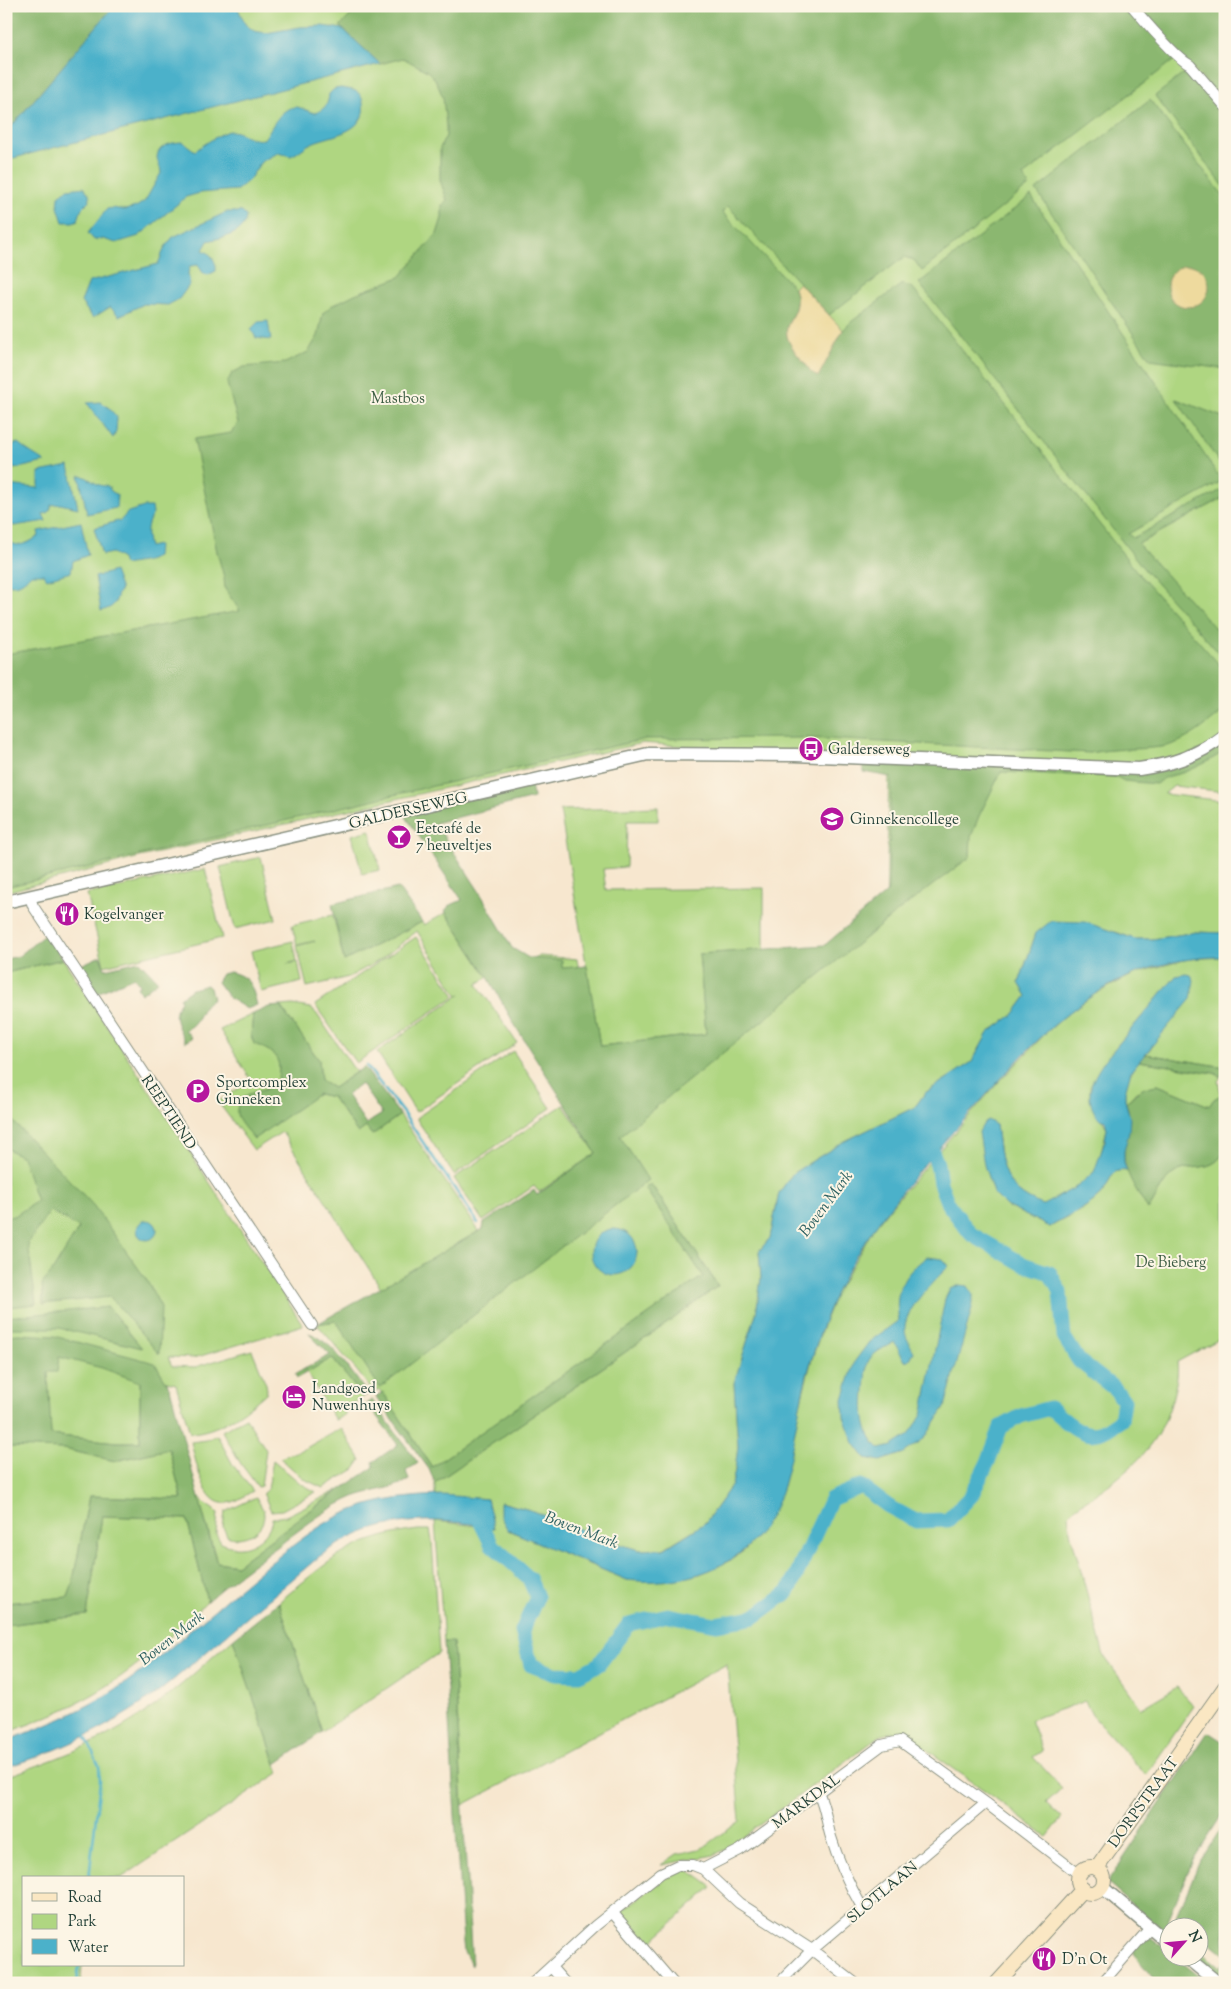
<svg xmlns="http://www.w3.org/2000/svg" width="1231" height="1989" font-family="'Sorts Mill Goudy',serif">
<rect width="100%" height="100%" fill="#fcf5e5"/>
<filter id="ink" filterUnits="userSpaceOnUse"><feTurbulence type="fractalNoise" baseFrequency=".02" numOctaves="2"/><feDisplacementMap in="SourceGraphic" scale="10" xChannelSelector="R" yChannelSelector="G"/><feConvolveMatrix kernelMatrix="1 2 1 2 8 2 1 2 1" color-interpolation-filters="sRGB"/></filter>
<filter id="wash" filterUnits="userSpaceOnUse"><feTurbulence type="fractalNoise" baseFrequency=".0096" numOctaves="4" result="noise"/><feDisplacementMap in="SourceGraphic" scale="20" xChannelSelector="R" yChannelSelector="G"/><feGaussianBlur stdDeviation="1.12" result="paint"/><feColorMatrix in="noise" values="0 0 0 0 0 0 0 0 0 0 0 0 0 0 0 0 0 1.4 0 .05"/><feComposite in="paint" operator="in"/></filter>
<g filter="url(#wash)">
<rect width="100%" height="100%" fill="#f7e7cf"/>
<path fill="#afd681" stroke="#678a5a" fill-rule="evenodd" d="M6,6H1225V494L1132,541L1141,547L1138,544L1225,497V747L1216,756L1225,751V792L1174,786L1164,794L1225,801V933L1196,932L1153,939H1135L1116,932L1036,933L1019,983L1027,996L1013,1015L988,1033L972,1062L925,1093L915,1107L843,1142L793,1173L779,1193L770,1238L759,1251L761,1278L756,1314L734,1383L738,1447L735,1470L732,1485L705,1523L663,1549L639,1550L612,1542L530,1510L501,1502L508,1530L627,1580L681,1578L700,1574L731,1560L745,1550L759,1534L784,1484L800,1405L812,1359L824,1323L836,1293L874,1228L898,1198L996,1085L1047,1032L1071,1011L1095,994L1136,973L1188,959L1225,957V1067L1146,1054L1151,1048L1184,975L1176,976L1105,1060L1090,1087V1100L1107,1128L1098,1166L1094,1172L1078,1186L1043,1206C1001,1189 1001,1165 996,1125L1006,1206L1050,1227C1066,1218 1092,1206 1103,1192C1112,1180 1109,1168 1127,1171L1148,1210C1156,1199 1162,1182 1173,1174C1191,1162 1211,1175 1225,1151V1336L1177,1362C1179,1376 1175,1387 1172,1400C1158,1453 1120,1478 1076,1507L1068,1515L1070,1531L1104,1656L1141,1708L1177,1687L1194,1706L1146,1775L1092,1715L1085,1701L1030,1720L1042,1751L1033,1757L1062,1788L1046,1803L1062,1818L1047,1837L991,1795L913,1740L892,1732L880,1736L728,1848L714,1855L661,1865L677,1854L699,1849L707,1845L740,1821L727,1664L463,1805L453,1643L444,1642L435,1521L494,1528L487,1499L435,1495V1483L669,1322L718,1286L653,1187L648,1192L704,1276L432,1467L384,1395L378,1390L374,1393L357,1371L317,1324L336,1321L341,1328L607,1149L500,967L540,956L577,959L595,1061L718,1044L830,960L886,913L889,763L643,743L140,857L6,892ZM630,1236L635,1244L637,1253L604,1273L594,1263Z
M658,807V821H627L626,867L603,869L606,890L764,888V950L699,954L706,1034L600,1046L560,810Z
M370,830L380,870L362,874L352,835Z
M261,857L276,919L235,929L220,867Z
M205,869L222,938L104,966L87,894Z
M446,913L488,977L477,984L517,1043L416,1112L377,1052L461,994L458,996L417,931L380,960L349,977L307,987L297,946L315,941L297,945L292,925L333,915L344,961L422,922L424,925Z
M416,937L455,996L356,1063L315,1005Z
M293,941L297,961L287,964L298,962L302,982L261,992L251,951Z
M63,959L303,1325L194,1358L168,1357L172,1366L195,1367L252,1350L266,1384L267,1390L266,1393C245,1412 218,1432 190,1433L176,1384L111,1370L140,1382V1442H116L51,1435L50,1421L23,1447L64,1449L115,1461L169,1449L182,1499L89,1496L72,1587L68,1597L6,1603V973Z
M293,1005L310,1008L316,1013L356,1072L333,1088L321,1081L319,1060L280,1006Z
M253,1014L251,1035L254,1043C261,1047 271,1050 275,1056C278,1059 279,1063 279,1067C280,1083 272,1087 258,1092L254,1138L318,1094L332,1097L358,1133L366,1127L372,1135L400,1115L479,1231L381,1288L282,1132L254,1150L218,1102L251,1080L220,1030Z
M513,1051L551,1108L454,1175L416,1118Z
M1139,1061L1214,1073L1221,1077L1218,1081L1221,1095L1214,1099L1209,1106L1158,1085L1136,1092L1126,1103C1122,1088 1130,1072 1139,1061Z
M563,1105L596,1153L539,1192L534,1186L483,1221L454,1178Z
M332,1358L363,1397L343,1409L346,1414L335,1420L307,1372Z
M246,1418L266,1450L261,1486L258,1487L241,1464L222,1431Z
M341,1428L361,1460L355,1469L323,1488L304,1479L280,1458L306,1448Z
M217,1435L233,1465L253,1491C245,1495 237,1502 228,1503C203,1508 196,1460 191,1442L206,1440Z
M273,1460L300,1483L316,1492L282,1510L271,1511L263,1493L268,1489Z
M338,1490L237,1565L217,1562L198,1495L203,1502L218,1513L216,1534L221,1543C227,1545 234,1548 241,1547C255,1546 271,1533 272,1518L286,1516Z
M256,1497C259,1503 264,1509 264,1515C264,1533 241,1542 227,1536L223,1527L225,1512Z
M102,1516L187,1519L207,1601C176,1632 144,1662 107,1686C76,1706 41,1720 6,1733V1625L87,1615Z
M418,1530H430L432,1541L439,1653L322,1732L279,1602C328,1561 352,1538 418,1530Z
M233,1639L279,1773L121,1878H24V1965H82L81,1983H6V1777C50,1761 93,1746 132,1721C169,1699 200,1667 233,1639Z
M678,1869H687L712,1887L650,1943L621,1911Z"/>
<path fill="#8bb76f" stroke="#557a52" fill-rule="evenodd" d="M6,6H114L6,133Z
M360,6H1225V101L1192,67L1188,71L1225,112V188L1155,96L1187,71L1177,58L1023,176L1029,186L922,271L914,260L904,257L829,315L728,206L722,212L794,288C806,321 766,320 802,360C810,368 807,369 818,376L843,330L851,322L902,284L913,288L1138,573L1225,671V710C1206,725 1185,744 1161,747C1137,750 1114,748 1090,753L806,738L646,739L398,794L6,887V654L240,611L225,589L224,577L217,552L194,439L231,433L238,423L227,383L232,373L244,367L285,363L308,352L318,336L323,313L331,306L355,294L400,277L437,234L442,218V205L447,200L440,180V148L446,136V126L443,97L435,79L427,71L403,58L380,64L340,26Z
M1150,100L1225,198V369L1150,359L1036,190ZM1198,268L1207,278L1198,305C1187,309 1173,303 1168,292Z
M1031,196L1222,481L1128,534L1133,538L1225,488V497L1138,544L1225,639V660L1144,569L919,283Z
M1176,399L1225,418V471Z
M1225,740V751C1212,759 1199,767 1185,772C1173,776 1166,775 1156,784L1124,781L1117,777L1001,772L979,816L971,837L970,857L901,909L620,1136L648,1180L380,1388L336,1321L317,1324L483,1229L484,1223L534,1190L537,1195L596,1153L516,1027L488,977L445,911L449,906L462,900L404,814L531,783L533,798L435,823L479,891L512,948L529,958L562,960V968L587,966L600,1046L706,1034L699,954L825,945L888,891L891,777L863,772V761L1149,770Z
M398,888L422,922L344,961L332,904Z
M43,936L49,937L63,959L6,973V959L19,956Z
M100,956L105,969L139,961L158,981L141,994L137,987L140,985L134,977L97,993L79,966Z
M230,972C251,977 252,987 257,1005L247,1009L229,998L217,982L222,974Z
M207,985L210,988L213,999C197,1007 202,1022 185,1030L192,1038L185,1042C179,1027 169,1016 181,1001L180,998L192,989Z
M280,1006L319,1060L321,1081L333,1088L364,1067L400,1115L372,1135L366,1127L358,1133L332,1097L318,1094L254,1139C248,1131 235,1120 237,1110C240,1082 279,1101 279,1069C279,1054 267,1049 254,1044L251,1035L253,1014L269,1007ZM361,1084L382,1114L366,1124L347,1095Z
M1146,1054L1225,1067V1077L1214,1073L1139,1061Z
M1158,1085L1209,1106L1214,1099L1221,1095L1225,1099V1151C1210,1176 1192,1161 1173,1174C1162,1182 1156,1199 1148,1210C1139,1193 1123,1173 1124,1153C1124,1134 1134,1123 1126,1103C1138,1091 1141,1087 1158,1085Z
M6,1114L93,1205L146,1279L161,1307L159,1354L110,1297L43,1304L42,1284L52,1272L79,1228L50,1211L28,1243L36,1304L9,1307L12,1278L6,1268V1218L16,1215L37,1201L22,1157L6,1148Z
M651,1184L718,1286L669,1322L435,1483L429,1469L376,1397L383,1392L432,1467L703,1276L645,1188Z
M108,1307L142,1348L59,1328H6V1317Z
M308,1333C332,1339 353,1375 368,1394L363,1397L332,1358L297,1378L295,1374L330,1355Z
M19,1334L54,1336L155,1363L170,1388L212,1547L217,1562L237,1565L305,1514L374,1467L373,1462L398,1445L367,1403L372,1400L418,1463L406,1471L409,1480C390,1491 366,1490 347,1500C322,1512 299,1530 277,1547C253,1564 229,1581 207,1601L187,1519L102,1516L87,1615L6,1625V1603L68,1597L72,1586L89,1496L182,1499L169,1449L115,1461L64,1449L6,1447V1335ZM59,1357L102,1368L140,1382V1442H116L51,1435L48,1372H57Z
M279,1602L322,1732L276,1764L233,1639Z
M444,1642H453L472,1966L464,1952L463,1942Z
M1208,1732L1225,1743V1810L1193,1860L1163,1932L1107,1883Z
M1225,1822V1954L1199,1933L1198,1926H1191L1177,1916L1199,1863Z
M1148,1935L1168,1951V1956L1175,1957L1208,1983H1157L1132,1952Z
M1199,1950L1220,1967L1225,1958V1981L1194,1957L1198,1956Z"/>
<path fill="#eeda9e" stroke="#868c69" d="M1167 286a21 21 0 1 1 42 0a21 21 0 1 1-42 0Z
M799,283L843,330L818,377C807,370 810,368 802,360C766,320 806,322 794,288Z"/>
<path fill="#4bb1ca" stroke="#35777f" d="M114,6H237L245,24L254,31L266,33L300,27L322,26L343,29L380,64L6,160V133Z
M341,88C352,90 361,89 363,103C368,132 332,135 314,142C305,145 299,153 291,156L278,153L261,162L249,180L237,190L200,193L186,197L139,236L116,243L103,239L94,240L88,233L107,209L112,208L125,210L136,207L145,201L161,173C161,167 157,163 157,157C158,145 173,142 183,142L195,151C202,146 223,131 230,131C244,131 249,142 264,139C272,128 281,106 297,107C303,108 309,112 315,113C325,109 328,105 329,94L334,89Z
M84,187L89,194L90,200L82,208L78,220L73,222H63L58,207L59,196L68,189Z
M227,212H242L246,216C245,235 223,237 208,241L203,250C211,253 217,262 216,271L208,275L203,273L198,265L190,266L188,273L190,284L179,299L168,305L144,304L119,316L110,307L93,318L81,302L89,282L158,264L165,247L173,237Z
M268,321L271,340L256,338L251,329L258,322Z
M100,402L107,406L117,417L116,432L113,438L87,403Z
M18,443C27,451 36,455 45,462L14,469C9,459 5,456 11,445Z
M69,466L78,508L60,504L51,505V508L48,513L43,514L46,521L14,526L6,523V485L39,488V472Z
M79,475C91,477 95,487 108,486L111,491L117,495L116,508L87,514Z
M144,507H152L153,514C145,525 146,534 149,547L158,545L157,557L147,561L124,565L122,559L112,553L102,555L94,528L121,520L128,512Z
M81,522L88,555L73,561L71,572L47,579L43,574H31C23,583 18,587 6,584V539C17,550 28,543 39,536L38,531Z
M114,571L121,590L118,593C115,606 113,607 101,611L95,577Z
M1051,921L1085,922L1135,939H1153L1196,932L1225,933V957C1180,956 1133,970 1095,994C1051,1022 1014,1064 979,1103C919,1170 854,1238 823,1324C814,1351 805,1378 800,1406C790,1450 788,1497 759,1534C729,1573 674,1586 627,1580L508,1530L500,1516V1502L530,1510L612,1542L639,1550L664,1549L705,1523L732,1485L735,1470L738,1447L734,1383L756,1314L761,1278L759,1251L770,1238L779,1193L793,1173L843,1142L915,1107L925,1093L972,1062L988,1033L1013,1015L1027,996L1019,983L1036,933Z
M1187,974L1191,975L1194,980L1191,999L1131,1071L1125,1092V1100L1130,1118L1129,1132L1124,1151V1163L1127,1171C1109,1168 1112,1180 1103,1192C1092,1206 1066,1217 1050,1227L1006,1206L993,1193L984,1165L979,1132L984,1123L988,1120L996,1125C1001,1164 1001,1190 1043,1205L1078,1186L1094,1172L1105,1141L1107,1128L1105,1121C1098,1119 1095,1114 1092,1107C1086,1089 1095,1075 1105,1060L1176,976Z
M137 1230a10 10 0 1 1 20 0a10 10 0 1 1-20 0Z
M591 1252a23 23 0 1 1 46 0a23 23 0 1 1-46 0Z
M927,1257L943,1259L949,1266C936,1279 903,1310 905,1330C905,1337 911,1346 914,1352L910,1359L905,1361L894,1342C886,1347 874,1352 869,1360C866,1365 867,1374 866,1379C864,1404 860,1431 880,1449L892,1446L909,1435L922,1415L945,1299L950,1289L960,1285L968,1286L973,1295V1304L945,1407L925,1438L904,1453L880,1461L865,1458L854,1443L844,1417L843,1399L855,1361L869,1342L899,1320C893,1291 904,1273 927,1257Z
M443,1495L487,1499L494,1528C430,1515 374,1517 320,1556L159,1692C108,1728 65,1749 6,1767V1741C55,1723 102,1702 143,1670C191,1632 234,1590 283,1553C304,1537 325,1521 350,1511C379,1499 412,1496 443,1495Z"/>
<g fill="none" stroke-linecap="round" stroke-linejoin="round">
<path stroke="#4bb1ca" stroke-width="2.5" d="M366,1065L403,1113L478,1223
M85,1735L99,1766L100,1781L89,1878
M77,1983L79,1965"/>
<path stroke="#4bb1ca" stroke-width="15" d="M475,1511L492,1545L529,1578L537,1597L522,1631L531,1665L555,1674L579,1675L599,1664L629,1624L668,1615L716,1624L754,1617L789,1591L831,1499L861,1486L888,1506L916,1521L948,1520L971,1496L988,1462L1001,1427L1021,1416L1050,1408C1062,1418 1083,1440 1101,1432C1108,1430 1114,1424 1121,1420L1124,1401L1115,1389L1079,1361L1064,1337L1060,1292L1050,1273L1023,1264L971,1234L948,1204L940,1183L937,1164L927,1138"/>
</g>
</g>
<g filter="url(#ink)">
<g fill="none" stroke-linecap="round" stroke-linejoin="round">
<defs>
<path id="minor" d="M1132,6C1144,20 1176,58 1190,65L1225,106
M30,897L33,906L312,1325
M818,1792C825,1806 826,1819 830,1834C838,1861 849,1885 863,1909
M703,1869L739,1903L812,1950L855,1983
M612,1912L673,1983
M551,1967L565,1983
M533,1983L595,1926L661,1873L678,1865H693L703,1869L740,1850L882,1745L900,1741L986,1803L1080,1875
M779,1983L812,1950L986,1803
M1102,1983L1150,1928"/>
<path id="tertiary" d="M6,902L648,754L795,755L1139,769C1173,764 1198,756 1225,735
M1102,1887L1168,1943
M1185,1956L1218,1983"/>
<path id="secondary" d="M1078 1880a13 13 0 1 1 26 0a13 13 0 1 1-26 0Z
M1097,1868L1225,1687
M997,1983L1083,1889"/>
</defs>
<use href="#minor" stroke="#8b9282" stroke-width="12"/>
<use href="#tertiary" stroke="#8b9282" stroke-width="15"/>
<use href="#secondary" stroke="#8b9282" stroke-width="16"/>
<use href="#minor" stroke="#fff" stroke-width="10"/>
<use href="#tertiary" stroke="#fff" stroke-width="12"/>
<use href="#secondary" stroke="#fae7c3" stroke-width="14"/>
</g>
</g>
<defs>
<symbol id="bus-disc" viewBox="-11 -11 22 22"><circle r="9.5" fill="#b5179e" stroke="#fcf5e5"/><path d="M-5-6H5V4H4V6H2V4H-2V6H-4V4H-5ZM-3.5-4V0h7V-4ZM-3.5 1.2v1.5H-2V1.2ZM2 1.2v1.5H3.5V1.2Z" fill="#fff"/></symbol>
<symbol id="school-disc" viewBox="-11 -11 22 22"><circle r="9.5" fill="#b5179e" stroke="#fcf5e5"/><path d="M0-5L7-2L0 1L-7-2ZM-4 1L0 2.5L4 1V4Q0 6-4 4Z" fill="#fff"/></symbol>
<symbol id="bar-disc" viewBox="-11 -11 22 22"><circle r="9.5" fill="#b5179e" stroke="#fcf5e5"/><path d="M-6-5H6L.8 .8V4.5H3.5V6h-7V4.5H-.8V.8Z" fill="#fff"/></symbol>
<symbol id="restaurant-disc" viewBox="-11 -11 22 22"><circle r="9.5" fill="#b5179e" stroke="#fcf5e5"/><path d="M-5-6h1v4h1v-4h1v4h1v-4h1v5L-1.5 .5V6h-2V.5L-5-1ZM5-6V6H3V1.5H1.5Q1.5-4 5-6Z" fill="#fff"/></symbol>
<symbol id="parking-disc" viewBox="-11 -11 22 22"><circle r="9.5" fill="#b5179e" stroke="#fcf5e5"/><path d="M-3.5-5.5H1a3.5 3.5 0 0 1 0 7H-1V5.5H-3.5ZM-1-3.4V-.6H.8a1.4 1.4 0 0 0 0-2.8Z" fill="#fff"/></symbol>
<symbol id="hotel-disc" viewBox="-11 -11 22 22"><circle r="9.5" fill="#b5179e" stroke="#fcf5e5"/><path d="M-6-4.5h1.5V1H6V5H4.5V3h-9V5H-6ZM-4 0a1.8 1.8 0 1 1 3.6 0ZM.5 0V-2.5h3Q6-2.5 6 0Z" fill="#fff"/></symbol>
</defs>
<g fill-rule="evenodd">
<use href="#bus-disc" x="797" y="735" width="28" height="28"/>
<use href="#school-disc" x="818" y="805" width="28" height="28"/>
<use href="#bar-disc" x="385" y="823" width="28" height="28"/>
<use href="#restaurant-disc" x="53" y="900" width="28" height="28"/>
<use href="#parking-disc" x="184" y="1077" width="28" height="28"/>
<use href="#hotel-disc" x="280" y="1383" width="28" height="28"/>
<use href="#restaurant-disc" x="1030" y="1945" width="28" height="28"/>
</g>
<g text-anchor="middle" stroke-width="4" stroke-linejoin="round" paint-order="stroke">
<g font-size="15" fill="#3c5c43" stroke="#fcf5e5">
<text x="398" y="403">Mastbos</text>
<text x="1171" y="1267">De Bieberg</text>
</g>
<g font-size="15" fill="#1f3d34" stroke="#fcf5e5" text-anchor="start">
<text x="828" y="754">Galderseweg</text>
<text x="850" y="824">Ginnekencollege</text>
<text x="416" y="833">Eetcafé de<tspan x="416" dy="17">7 heuveltjes</tspan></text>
<text x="84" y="919">Kogelvanger</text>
<text x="216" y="1087">Sportcomplex<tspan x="216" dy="17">Ginneken</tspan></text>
<text x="312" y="1393">Landgoed<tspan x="312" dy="17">Nuwenhuys</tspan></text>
<text x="1062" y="1964">D'n Ot</text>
</g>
<g font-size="15" fill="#1f3d34" stroke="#fcf5e5">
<text transform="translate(408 810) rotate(-13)" y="5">GALDERSEWEG</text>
<text transform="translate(169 1112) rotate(56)" y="5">REEPTIEND</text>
<text transform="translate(806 1801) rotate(-37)" y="5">MARKDAL</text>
<text transform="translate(1143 1802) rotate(-54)" y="5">DORPSTRAAT</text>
<text transform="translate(882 1892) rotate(-40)" y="5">SLOTLAAN</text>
</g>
<g font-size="16" font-style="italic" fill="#2c6061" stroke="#fcf5e5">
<text transform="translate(825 1203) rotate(-53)" y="6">Boven Mark</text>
<text transform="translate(582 1529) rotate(21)" y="6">Boven Mark</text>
<text transform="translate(171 1637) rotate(-38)" y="6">Boven Mark</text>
</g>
</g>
<rect width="1231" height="1989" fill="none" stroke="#fcf5e5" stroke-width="25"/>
<rect x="22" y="1876" width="162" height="90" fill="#fcf5e5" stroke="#a4ab9e"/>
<rect x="32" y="1893" width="25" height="8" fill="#fae7c3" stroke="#a4ab9e"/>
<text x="68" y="1902" font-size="15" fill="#1f3d34">Road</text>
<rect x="32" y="1914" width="25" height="15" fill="#afd681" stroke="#a4ab9e"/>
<text x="68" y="1926" font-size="15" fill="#1f3d34">Park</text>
<rect x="32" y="1939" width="25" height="15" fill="#4bb1ca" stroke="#a4ab9e"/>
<text x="68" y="1952" font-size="15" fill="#1f3d34">Water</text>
<g transform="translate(1184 1942) rotate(63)"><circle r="24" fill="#fcf5e5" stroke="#a4ab9e"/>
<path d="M0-4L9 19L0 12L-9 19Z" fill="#b5179e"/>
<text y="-8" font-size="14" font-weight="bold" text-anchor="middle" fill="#1f3d34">N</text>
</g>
</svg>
